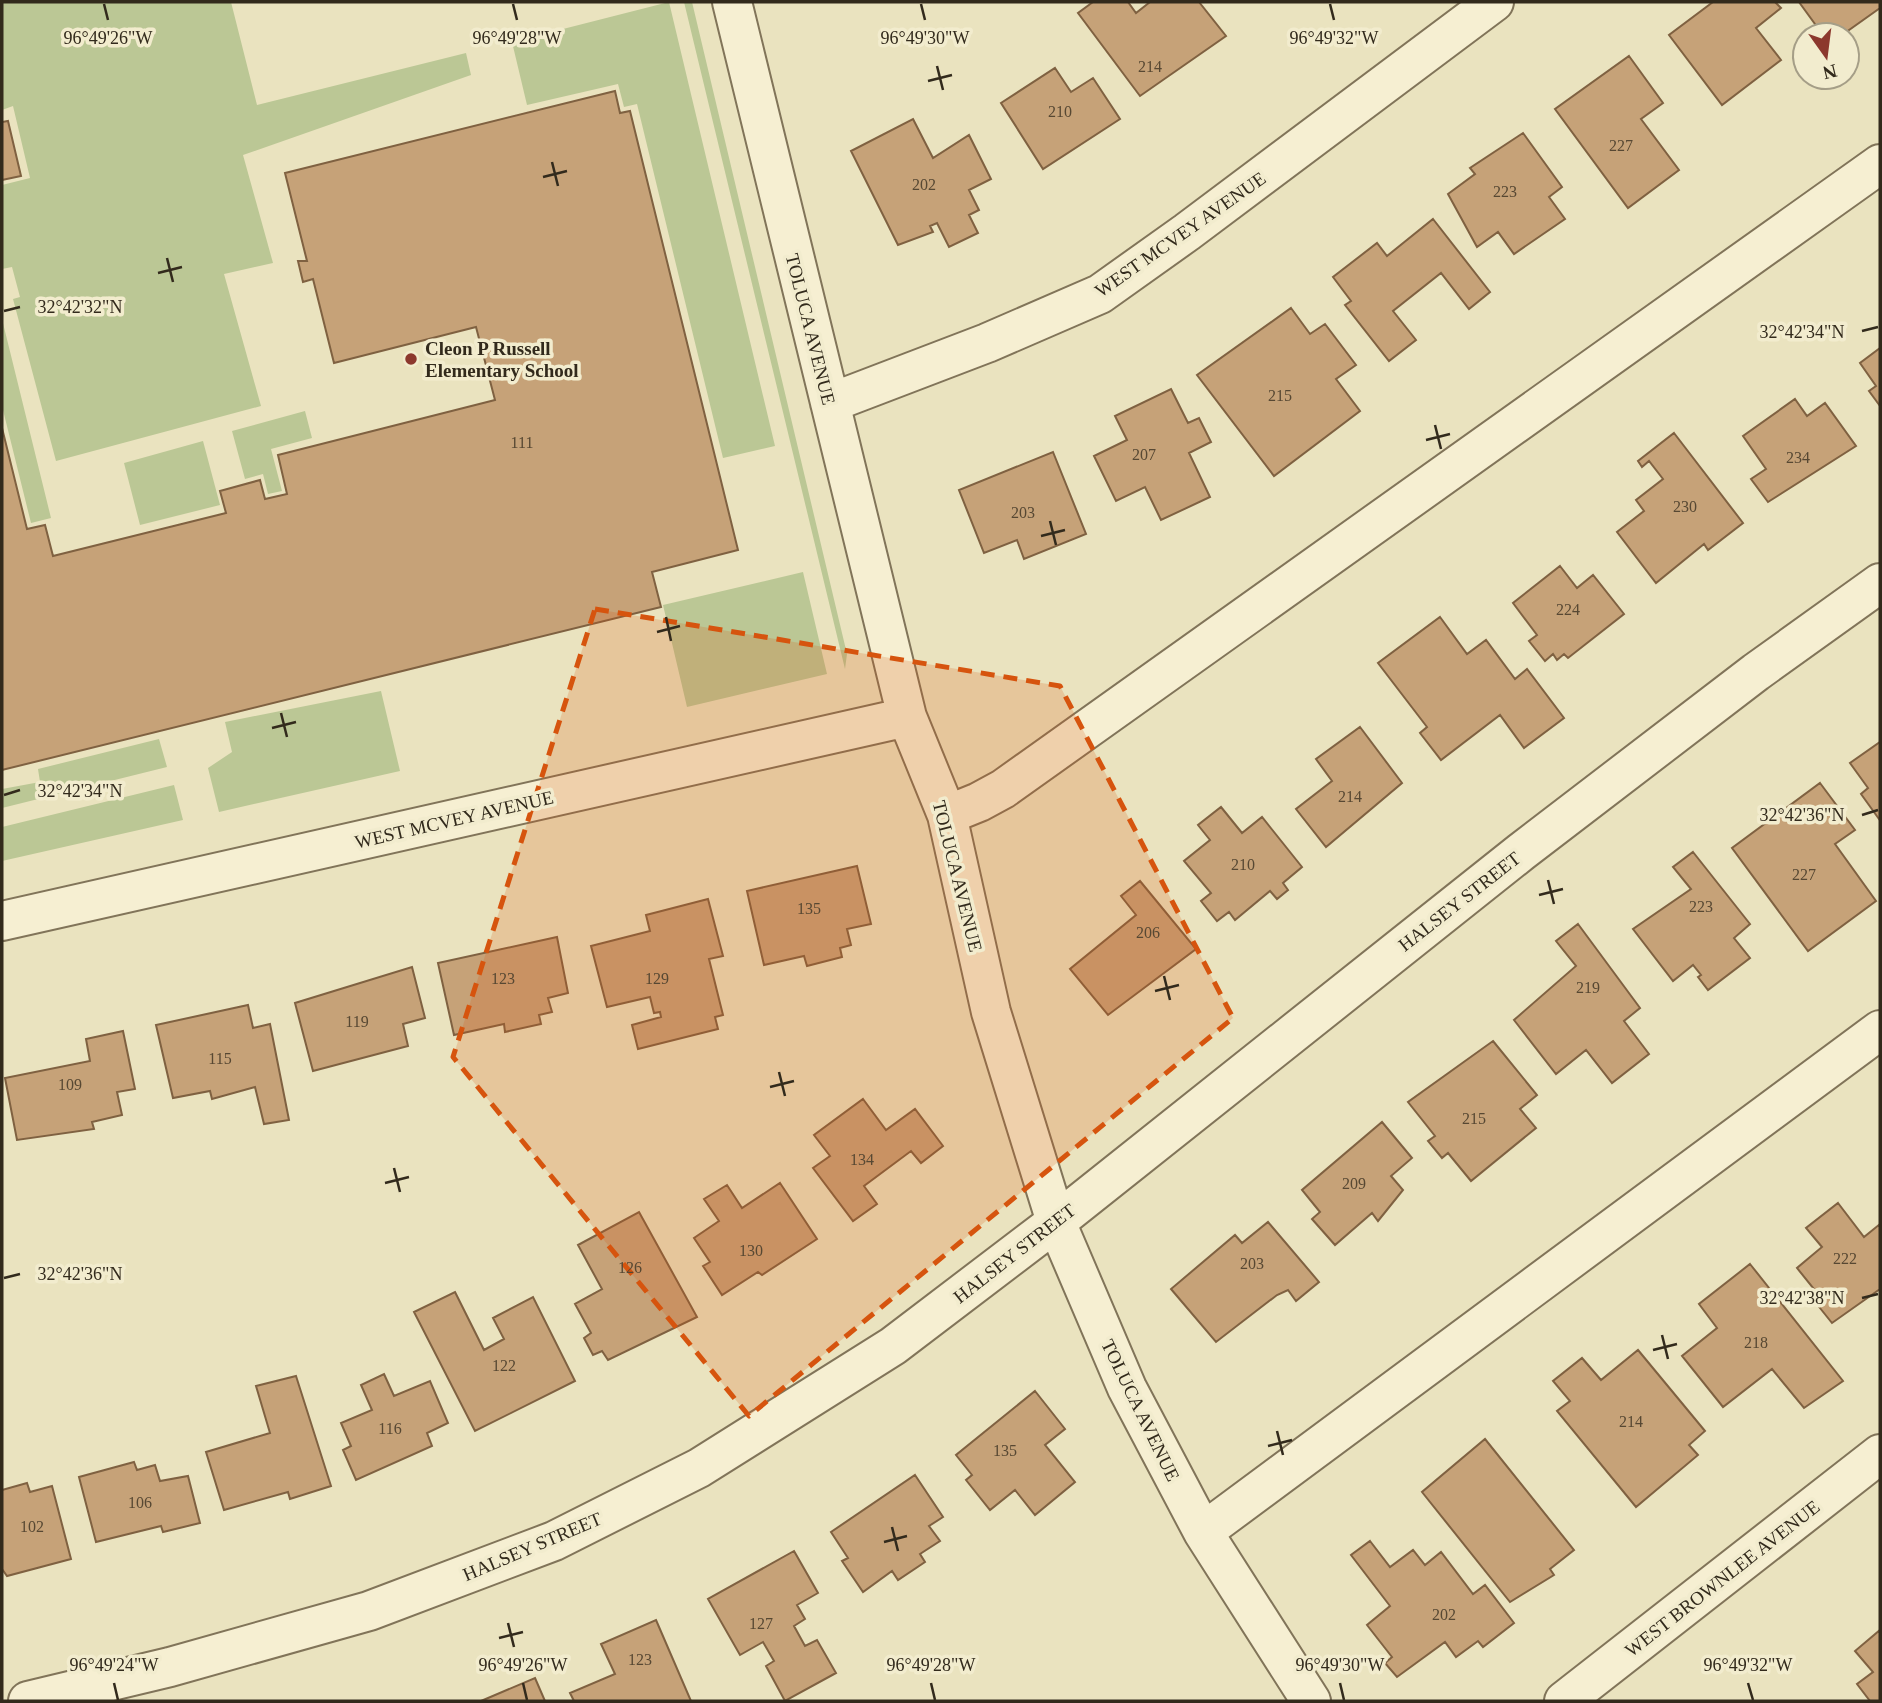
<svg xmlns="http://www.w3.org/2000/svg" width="1882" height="1703" font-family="Georgia,serif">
<rect width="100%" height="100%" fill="#eae3bf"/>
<path fill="#bbc795" d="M2,2H231L257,105L466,53L471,75L243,155L273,263L224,274L261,406L56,461L13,299L20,297L12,267L2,269V185L30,178L13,106L2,110Z
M669,2L775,446L723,458L637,104L624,107L618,84L527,105L512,42Z
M684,2H692L847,654L845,669Z
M2,319L51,518L31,523L2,406Z
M305,411L312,438L271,449L282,491L268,494L263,474L245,479L232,431Z
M203,441L220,505L140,525L124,463Z
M803,572L827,674L687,707L663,605Z
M381,691L400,771L219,812L208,768L232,752L225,722Z
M159,739L167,767L2,808V789L40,782L38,769Z
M174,785L183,820L2,861V827Z"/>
<path fill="#c6a278" stroke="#7f6141" stroke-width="2" d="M1093,2H1128L1136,13L1150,2H1199L1226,36L1140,96L1078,13Z
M1713,2H1775L1781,8L1756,28L1781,60L1722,105L1669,35Z
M1799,2H1880V8L1842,35H1823Z
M1629,56L1663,103L1641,119L1679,170L1628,208L1555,109Z
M1055,68L1071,92L1093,78L1120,119L1043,169L1001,103Z
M615,91L620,113L630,111L738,550L652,572L661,607L2,770V428L27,529L45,525L53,556L226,513L220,491L260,480L265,499L287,494L278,455L495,400L476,327L334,363L313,279L303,282L298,261H307L285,173Z
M913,119L933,158L969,135L991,179L969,190L979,210L969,215L978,233L949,247L937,223L930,226L933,232L898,245L851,151Z
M8,121L21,176L2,180V122Z
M1523,133L1562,187L1549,197L1565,219L1514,254L1498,232L1477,247L1448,194L1475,174L1470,168Z
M1433,219L1490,292L1469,309L1441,273L1393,311L1416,340L1389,361L1345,305L1351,301L1333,277L1377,243L1387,256Z
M1291,308L1310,334L1325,324L1356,365L1336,379L1360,411L1274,476L1197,375Z
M1880,348V406L1869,391L1876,386L1860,363Z
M1171,389L1188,423L1199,418L1211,442L1189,453L1210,497L1161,520L1145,487L1116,501L1094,456L1127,440L1115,416Z
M1795,399L1807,416L1825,403L1856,446L1768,502L1751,479L1766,469L1743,436Z
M1674,433L1743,523L1708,550L1704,544L1656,583L1617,532L1644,511L1636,500L1663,479L1649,461L1642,467L1638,461Z
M1053,452L1086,534L1024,559L1017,540L984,553L959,490Z
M1560,566L1577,588L1593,575L1624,614L1568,658L1564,654L1557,660L1553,654L1545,661L1529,641L1537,635L1513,603Z
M1440,617L1467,654L1486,640L1515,679L1527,669L1564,718L1524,748L1500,715L1441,760L1420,733L1427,727L1378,663Z
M1360,727L1402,783L1326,847L1296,809L1332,781L1316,759Z
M1880,742V818L1879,819L1861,794L1868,788L1850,763Z
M1820,783L1855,830L1835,844L1876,901L1808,951L1732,848Z
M1221,807L1242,833L1262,817L1302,867L1283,883L1288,890L1277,899L1270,891L1235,920L1229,912L1217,921L1201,901L1211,893L1184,861L1210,840L1198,825Z
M1693,852L1750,924L1734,938L1750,958L1708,990L1698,977L1701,975L1693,965L1673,981L1633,929L1691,889L1673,867Z
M857,866L871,924L847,929L851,945L840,948L842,957L807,966L804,956L764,965L747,891Z
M1140,881L1196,949L1108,1015L1070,969L1136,915L1121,896Z
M708,899L723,956L709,959L723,1015L715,1017L718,1029L638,1049L632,1025L661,1017L660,1012L654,1013L650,997L607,1007L591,946L650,931L646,915Z
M1578,924L1640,1008L1624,1021L1649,1054L1612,1083L1586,1050L1556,1074L1514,1020L1576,966L1556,941Z
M557,937L568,993L548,998L552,1012L539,1015L541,1024L505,1032L504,1024L454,1035L438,963Z
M412,967L425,1018L403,1024L408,1046L313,1071L295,1003Z
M248,1005L253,1028L270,1024L289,1120L264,1124L255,1087L212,1099L210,1091L173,1098L156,1025Z
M123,1031L135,1089L117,1092L122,1115L92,1122L94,1129L17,1140L5,1078L90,1061L86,1039Z
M1493,1041L1537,1095L1520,1109L1536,1128L1471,1181L1448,1153L1442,1158L1428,1141L1435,1136L1408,1102Z
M863,1099L886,1130L915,1109L943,1146L921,1163L911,1151L864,1186L877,1204L853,1221L813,1168L830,1156L814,1135Z
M1382,1122L1412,1158L1391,1176L1403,1190L1378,1221L1372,1213L1335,1245L1312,1219L1320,1212L1302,1190Z
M780,1183L817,1239L762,1275L758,1272L722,1295L703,1266L710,1262L694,1238L719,1221L704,1199L727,1185L742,1208Z
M1838,1203L1864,1237L1880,1224V1289L1832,1323L1812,1298L1818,1294L1797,1268L1822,1247L1806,1228Z
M639,1212L697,1317L608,1360L602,1351L593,1355L584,1338L591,1333L575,1304L602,1289L578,1245Z
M1268,1222L1319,1282L1296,1301L1288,1290L1277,1295L1216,1342L1171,1289L1235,1235L1242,1243Z
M1750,1264L1843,1381L1804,1408L1772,1369L1723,1407L1682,1356L1717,1328L1699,1304Z
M455,1292L484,1350L504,1339L493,1318L533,1297L575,1381L475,1431L414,1312Z
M1638,1350L1705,1431L1689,1445L1698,1455L1636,1507L1557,1411L1570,1401L1553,1381L1582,1358L1601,1380Z
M384,1374L394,1396L430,1381L448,1423L427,1433L432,1446L356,1480L343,1450L351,1446L341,1423L372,1410L361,1385Z
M296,1376L331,1486L290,1499L288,1492L224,1510L206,1452L270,1433L256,1386Z
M1035,1391L1065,1429L1045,1445L1075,1482L1035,1515L1015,1490L990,1510L966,1480L972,1475L956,1455Z
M1485,1439L1574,1550L1550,1569L1554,1575L1510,1602L1422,1492Z
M134,1462L137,1470L155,1465L160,1481L188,1476L200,1523L163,1532L161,1526L96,1542L79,1477Z
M915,1475L943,1517L929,1526L940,1541L920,1554L925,1562L898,1580L892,1571L863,1592L842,1561L848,1558L831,1532Z
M27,1483L30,1492L52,1486L71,1559L7,1576L2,1569V1490Z
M1370,1541L1390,1567L1413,1550L1425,1565L1441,1552L1473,1594L1485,1585L1514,1623L1483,1647L1478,1641L1456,1657L1445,1642L1397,1677L1385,1663L1392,1657L1367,1625L1390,1606L1351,1555Z
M794,1551L818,1593L797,1605L805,1619L794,1626L805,1646L817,1640L836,1673L785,1701L766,1666L774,1661L763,1642L740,1655L708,1599Z
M656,1620L691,1701H574L570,1693L615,1674L601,1644Z
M1880,1630V1701H1870L1857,1684L1873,1672L1855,1651Z
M535,1678L545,1701H481Z"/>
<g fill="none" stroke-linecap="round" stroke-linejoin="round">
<defs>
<path id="minor" d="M732,2L907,717L947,815L991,1012L1056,1222L1127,1388L1203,1532L1311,1701
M830,403L987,343L1100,294L1187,232L1494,2
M947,815L979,802L1003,789L1880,164
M2,921L907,717
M1203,1532L1880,1030
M28,1701L170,1667L369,1611L554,1541L699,1468L893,1346L1056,1222L1521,852L1756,672L1880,583
M1564,1701L1880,1454"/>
</defs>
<use href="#minor" stroke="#817459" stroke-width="42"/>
<use href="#minor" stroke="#f6efd2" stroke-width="38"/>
</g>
<path fill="#d6540e" fill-opacity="0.2" stroke="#d6540e" stroke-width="5" stroke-dasharray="14 9" stroke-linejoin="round" d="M595,609L1060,686L1233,1018L749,1416L453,1057Z"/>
<path fill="none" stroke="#322a1c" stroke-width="2.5" d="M104,4L108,20M513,4L517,20M921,4L925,20M1330,4L1334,20M937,66L943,90M928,81L952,75M552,162L558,186M543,177L567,171M167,258L173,282M158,273L182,267M4,311L20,307M1862,331L1878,327M1435,425L1441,449M1426,440L1450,434M1050,521L1056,545M1041,536L1065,530M666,617L671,641M657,632L680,626M281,713L287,737M272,728L296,722M4,795L20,790M1862,815L1878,810M1548,880L1554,904M1539,895L1563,889M1164,976L1170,1000M1155,991L1179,985M779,1072L785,1096M770,1087L794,1081M394,1168L400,1192M385,1183L409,1177M4,1278L20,1274M1862,1298L1878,1294M1662,1335L1668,1359M1653,1350L1677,1344M1277,1431L1283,1455M1268,1446L1292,1440M892,1527L898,1551M884,1542L907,1536M508,1623L514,1647M499,1638L523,1632M114,1683L118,1700M523,1683L527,1700M931,1683L935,1700M1340,1683L1344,1700M1748,1683L1753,1700"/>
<circle fill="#8c382d" stroke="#f2ecce" stroke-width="2.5" cx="411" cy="359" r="7"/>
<g text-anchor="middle" stroke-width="7" stroke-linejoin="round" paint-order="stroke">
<g font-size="16" fill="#574833">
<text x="1150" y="72">214</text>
<text x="1060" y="117">210</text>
<text x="1621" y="151">227</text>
<text x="924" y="190">202</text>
<text x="1505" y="197">223</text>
<text x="1280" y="401">215</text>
<text x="522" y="448">111</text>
<text x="1144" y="460">207</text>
<text x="1798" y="463">234</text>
<text x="1685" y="512">230</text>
<text x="1023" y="518">203</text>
<text x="1568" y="615">224</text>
<text x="1350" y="802">214</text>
<text x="1243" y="870">210</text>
<text x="1804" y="880">227</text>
<text x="1701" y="912">223</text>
<text x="809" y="914">135</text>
<text x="1148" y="938">206</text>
<text x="503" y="984">123</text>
<text x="657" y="984">129</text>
<text x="1588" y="993">219</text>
<text x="357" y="1027">119</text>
<text x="220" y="1064">115</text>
<text x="70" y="1090">109</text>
<text x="1474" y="1124">215</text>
<text x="862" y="1165">134</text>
<text x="1354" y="1189">209</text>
<text x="751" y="1256">130</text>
<text x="1845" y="1264">222</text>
<text x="1252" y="1269">203</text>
<text x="630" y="1273">126</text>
<text x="1756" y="1348">218</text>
<text x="504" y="1371">122</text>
<text x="1631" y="1427">214</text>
<text x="390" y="1434">116</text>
<text x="1005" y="1456">135</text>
<text x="140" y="1508">106</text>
<text x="32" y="1532">102</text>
<text x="1444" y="1620">202</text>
<text x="761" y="1629">127</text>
<text x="640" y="1665">123</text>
</g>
<g font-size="19" fill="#322a1c" stroke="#f2ecce">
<text transform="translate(1180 234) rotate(-35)" y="7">WEST MCVEY AVENUE</text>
<text transform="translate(811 329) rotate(76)" y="7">TOLUCA AVENUE</text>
<text transform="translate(454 819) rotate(-13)" y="7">WEST MCVEY AVENUE</text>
<text transform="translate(958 876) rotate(76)" y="7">TOLUCA AVENUE</text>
<text transform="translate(1459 901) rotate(-38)" y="7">HALSEY STREET</text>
<text transform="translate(1014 1253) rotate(-38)" y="7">HALSEY STREET</text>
<text transform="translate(1141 1410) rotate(64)" y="7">TOLUCA AVENUE</text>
<text transform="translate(532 1546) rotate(-23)" y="7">HALSEY STREET</text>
<text transform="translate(1722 1578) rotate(-38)" y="7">WEST BROWNLEE AVENUE</text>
</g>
<g font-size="19" font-weight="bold" fill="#322a1c" stroke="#f2ecce" text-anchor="start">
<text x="425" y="355">Cleon P Russell<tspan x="425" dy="22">Elementary School</tspan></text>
</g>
</g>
<g font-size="18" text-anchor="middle" fill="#322a1c" stroke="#f2ecce" stroke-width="7" stroke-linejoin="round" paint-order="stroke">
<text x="108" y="44">96°49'26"W</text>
<text x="925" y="44">96°49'30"W</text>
<text x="1334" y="44">96°49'32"W</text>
<text x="517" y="44">96°49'28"W</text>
<text x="80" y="313">32°42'32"N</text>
<text x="1802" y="338">32°42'34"N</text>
<text x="80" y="797">32°42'34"N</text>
<text x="1802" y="821">32°42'36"N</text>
<text x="80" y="1280">32°42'36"N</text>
<text x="1802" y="1304">32°42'38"N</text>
<text x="114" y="1671">96°49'24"W</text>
<text x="523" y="1671">96°49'26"W</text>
<text x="931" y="1671">96°49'28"W</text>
<text x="1340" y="1671">96°49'30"W</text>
<text x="1748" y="1671">96°49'32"W</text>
</g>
<rect width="1882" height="1703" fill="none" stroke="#322a1c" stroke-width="7"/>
<g transform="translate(1826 56) rotate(166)"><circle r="33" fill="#f2ecce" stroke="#a59e87" stroke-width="2"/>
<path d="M0-5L12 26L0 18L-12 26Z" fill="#8c382d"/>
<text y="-10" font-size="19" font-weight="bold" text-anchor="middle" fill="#322a1c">N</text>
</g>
</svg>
